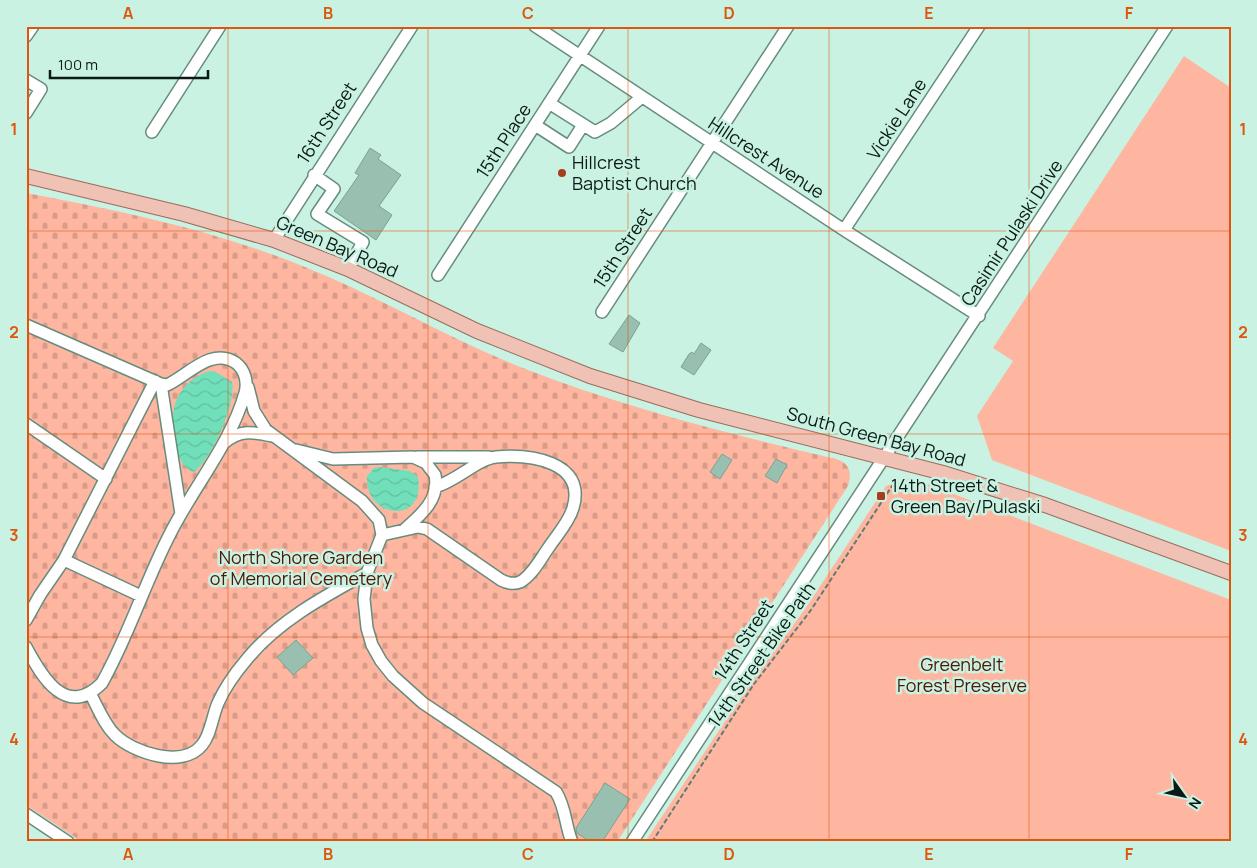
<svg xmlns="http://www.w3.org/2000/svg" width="1257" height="868" font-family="Manrope,sans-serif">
<defs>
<pattern id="cemetery-stones" width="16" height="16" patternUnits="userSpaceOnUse" patternTransform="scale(1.25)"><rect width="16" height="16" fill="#ffb6a0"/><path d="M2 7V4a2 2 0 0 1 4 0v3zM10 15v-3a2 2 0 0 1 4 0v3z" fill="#d99c89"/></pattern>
<pattern id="water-waves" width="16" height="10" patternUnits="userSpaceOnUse" patternTransform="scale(1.25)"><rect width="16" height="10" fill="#72dfbb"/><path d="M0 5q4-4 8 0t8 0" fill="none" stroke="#61bfa0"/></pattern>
</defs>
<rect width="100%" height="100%" fill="#c9f2e2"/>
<path fill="#ffb6a0" d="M1184,56L1231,88V551L992,460L977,416L1013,361L993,348Z
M912,478L1231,600V842H645L751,682L805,609L886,486Z"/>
<path fill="url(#cemetery-stones)" d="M26,193C118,210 213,230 300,265C376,295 447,338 523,368C625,408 730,434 836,459C850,463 852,473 848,486L617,842H82L26,805Z"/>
<path fill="url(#water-waves)" d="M210,371L216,372L232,382C237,403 211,460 194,472C173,467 169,418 176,401C182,386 195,375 210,371Z
M379,467L410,471L418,477C426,527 364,518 367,476L374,468Z"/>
<path fill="#98bfb0" stroke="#7ca293" d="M370,148L381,155L378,159L401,175L379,206L392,215L376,240L334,211L359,175L355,173Z
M629,315L640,323L623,352L609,344Z
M701,343L711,350L694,375L681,367L689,354L692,352L694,354Z
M722,454L732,460L720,479L710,472Z
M776,459L787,465L777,483L765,476Z
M296,640L313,658L293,675L277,657Z
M605,783L630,799L602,842H590L577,833L576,828Z"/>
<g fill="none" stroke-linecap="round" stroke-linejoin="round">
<defs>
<path id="minor" d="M535,26L844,230L979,316
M26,36L33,26
M26,80L41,89L26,113
M549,103L595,132L611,123L642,97
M535,125L569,147L583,125
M152,132L220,26
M314,175L334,189L317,214L363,242L348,269
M844,230L979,26
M274,240L412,26
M438,275L599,26
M602,312L788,26
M26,325L161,384L167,385C187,376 212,346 236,363C245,370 248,382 245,393C230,445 194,486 170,534C145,582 129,635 102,683C66,719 42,677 26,647
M161,384L181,514
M248,387L254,411L266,430L362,501L379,520L382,535L367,573L364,599L367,628L372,645L381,661L393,676L423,703L556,792C566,808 565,825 572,842
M26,424L106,479
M224,443C240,429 254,432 272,436
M296,450L333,459L413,457L426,463L435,475C440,499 421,515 405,529
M417,457H489
M382,535L418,527L427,529L501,580C507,583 513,585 520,582C532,576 541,558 549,547C557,535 569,522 573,508C587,461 529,454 496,457C477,459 457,481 435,487
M64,560L141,596
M26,620L40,595L64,560L155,381
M90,693C98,708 104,724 115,735C133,753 183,769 202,745C211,734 212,717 218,703C225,687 236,672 247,659C278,621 325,596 367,573
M26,814L68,842
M632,842L1167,26"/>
<path id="major" d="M26,176L184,214L274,240L348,269L477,331L590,376L699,410L943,473L1045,505L1231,573"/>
</defs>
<use href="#minor" stroke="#678c7e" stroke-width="14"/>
<use href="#major" stroke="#996d5c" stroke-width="16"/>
<path stroke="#617c72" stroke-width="2" stroke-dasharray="5 2.5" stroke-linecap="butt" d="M652,842L754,684L811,610L894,483"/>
<use href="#minor" stroke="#fff" stroke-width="11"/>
<use href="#major" stroke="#f0c2b5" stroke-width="14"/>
</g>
<path fill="none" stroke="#dd560c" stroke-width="1" stroke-opacity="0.55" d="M228,26V842M428,26V842M628,26V842M829,26V842M1029,26V842M26,231H1231M26,434H1231M26,637H1231"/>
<g fill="#a63e1d" stroke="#c9f2e2" stroke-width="2">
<circle cx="562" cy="173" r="5"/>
<rect x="876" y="491" width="10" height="10" rx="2.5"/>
</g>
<g text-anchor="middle" stroke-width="5" stroke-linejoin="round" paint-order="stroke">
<g font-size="18" fill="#0b1a15" stroke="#c9f2e2">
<text transform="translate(897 119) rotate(-57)" y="6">Vickie Lane</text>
<text transform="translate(327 123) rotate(-57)" y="6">16th Street</text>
<text transform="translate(504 141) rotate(-57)" y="6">15th Place</text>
<text transform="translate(766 158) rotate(33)" y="6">Hillcrest Avenue</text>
<text transform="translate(1012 233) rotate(-57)" y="6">Casimir Pulaski Drive</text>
<text transform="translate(337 247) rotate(23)" y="6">Green Bay Road</text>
<text transform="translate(623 248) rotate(-57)" y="6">15th Street</text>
<text transform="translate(876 437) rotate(15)" y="6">South Green Bay Road</text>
<text transform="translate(744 640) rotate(-57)" y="6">14th Street</text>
<text transform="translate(762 655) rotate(-55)" y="6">14th Street Bike Path</text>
</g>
<g font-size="18" fill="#0b1a15" stroke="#c9f2e2" text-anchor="start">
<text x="572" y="169">Hillcrest<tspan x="572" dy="21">Baptist Church</tspan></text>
<text x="891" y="492">14th Street &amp;<tspan x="891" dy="21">Green Bay/Pulaski</tspan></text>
</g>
<g font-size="18" fill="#4e1706" stroke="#c9f2e2">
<text x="301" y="564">North Shore Garden<tspan x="301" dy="21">of Memorial Cemetery</tspan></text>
<text x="962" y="671">Greenbelt<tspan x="962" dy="21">Forest Preserve</tspan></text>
</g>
</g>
<rect width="1257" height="868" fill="none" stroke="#c9f2e2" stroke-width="55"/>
<g transform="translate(1184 796) rotate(123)" stroke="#c9f2e2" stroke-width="4" paint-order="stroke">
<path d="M0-4L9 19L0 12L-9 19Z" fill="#0b1a15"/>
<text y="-8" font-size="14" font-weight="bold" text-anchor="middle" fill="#0b1a15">N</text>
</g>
<path d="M50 70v8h158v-8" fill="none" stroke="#0b1a15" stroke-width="2.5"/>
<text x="58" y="70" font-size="15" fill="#0b1a15" stroke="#c9f2e2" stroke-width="4" paint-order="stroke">100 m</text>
<rect x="28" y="28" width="1202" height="812" fill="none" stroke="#dd560c" stroke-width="2"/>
<g font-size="16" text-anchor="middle" font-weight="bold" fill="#dd560c">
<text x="128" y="19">A</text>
<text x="328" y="19">B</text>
<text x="528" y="19">C</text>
<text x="729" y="19">D</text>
<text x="929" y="19">E</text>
<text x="1129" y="19">F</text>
<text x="14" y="135">1</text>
<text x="1243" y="135">1</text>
<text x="14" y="338">2</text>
<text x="1243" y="338">2</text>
<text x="14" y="541">3</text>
<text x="1243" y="541">3</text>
<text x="14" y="745">4</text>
<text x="1243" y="745">4</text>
<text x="128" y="860">A</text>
<text x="328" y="860">B</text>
<text x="528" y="860">C</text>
<text x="729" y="860">D</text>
<text x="929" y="860">E</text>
<text x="1129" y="860">F</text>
</g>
</svg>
